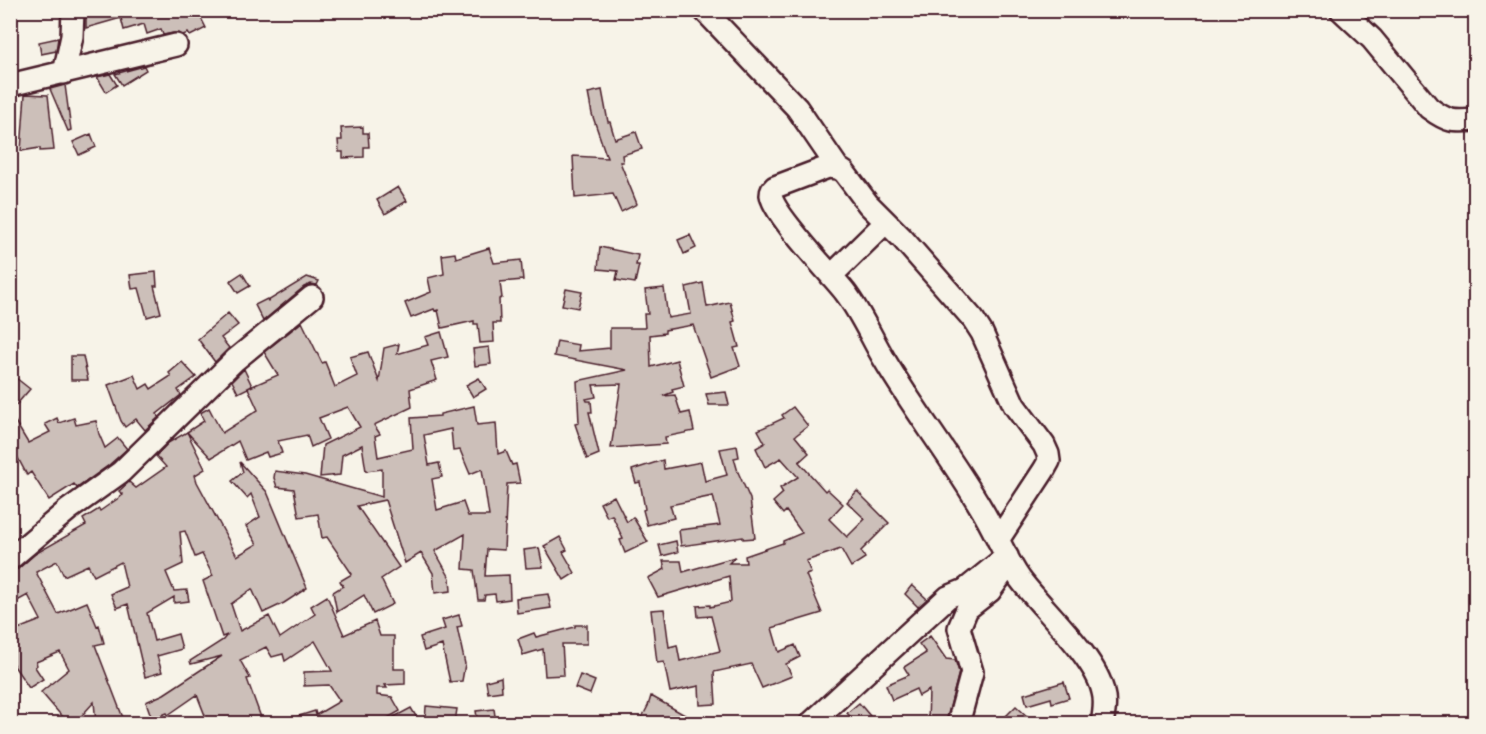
<svg xmlns="http://www.w3.org/2000/svg" width="1486" height="734" font-family="Dekko,sans-serif">
<rect width="100%" height="100%" fill="#f7f3e8"/>
<filter id="ink" filterUnits="userSpaceOnUse"><feTurbulence type="fractalNoise" baseFrequency=".0167" numOctaves="2"/><feDisplacementMap in="SourceGraphic" scale="12" xChannelSelector="R" yChannelSelector="G"/><feConvolveMatrix kernelMatrix="1 2 1 2 8 2 1 2 1" color-interpolation-filters="sRGB"/></filter>
<g filter="url(#ink)">
<path fill="#ccbfb9" stroke="#4a1f2b" stroke-width="1.5" fill-rule="evenodd" d="M86,10H197L206,28L190,36L188,33L183,35L174,33L163,35L161,29L147,34L144,24L124,30L121,18L86,28Z
M58,38L56,51L41,54L39,42Z
M144,66L146,70L122,85L115,74Z
M110,74L117,85L106,92L97,77Z
M65,85L71,130L68,131L50,89Z
M602,90L608,122H610L615,139L636,132L642,149L622,155L623,162H620L637,204L621,212L613,194L575,198L573,156L607,158L592,114L588,93Z
M25,94L48,95L54,150L40,151V148L21,151Z
M363,127V133H368L369,147H364V157L343,158V152H339L338,140H342L341,128Z
M91,134L96,147L79,155L73,142Z
M398,187L407,201L385,214L377,200Z
M690,235L696,248L684,254L678,240Z
M600,247L638,255L636,265H639L635,283L616,280L618,271L598,269Z
M489,248L494,263L521,260L523,280L500,282L502,298L499,299L500,323H493L494,342L480,343L478,324H474V321L442,328L438,310L435,311L434,309L411,318L405,303L431,292L428,278L444,274L442,255L455,253L456,258Z
M156,272L157,286H154L161,313L147,317L139,288L132,289L130,275Z
M242,273L250,286L238,293L230,281Z
M307,277L319,281L317,285L311,284L304,287L263,321L255,305L267,299L268,301Z
M703,283L707,307L730,302L735,321L732,322L739,347L734,348L740,366L711,377L693,325L665,330V333L650,335L651,367L677,360L684,386L672,389L673,392L663,396L675,395L681,414L690,412L694,431L665,437L666,444L611,448L621,384L593,385L596,397L586,399L587,401H591L592,412H589L599,454L587,459L575,424L579,423L577,381L627,370L554,356L557,341L579,345L578,351L610,348V328H645L644,314H648L645,290L664,288L668,318L691,314L686,287Z
M566,289L582,292L578,308L562,305Z
M228,313L238,325L221,338L229,348L215,362L198,339Z
M302,322L322,363L325,362L335,387L357,376L350,357L368,352L379,381L384,348L399,344L397,354L428,345L425,337L441,332L448,357L431,361L437,380L410,389L412,407L374,425L380,434L375,436L378,457L413,449L411,418L440,416V414L474,406L477,425L496,423L498,454L506,451L512,465L516,464L520,483L507,484L504,550L487,549L485,576L509,575L510,599L496,601L495,594L485,595L484,600H478L474,570L463,569L465,534L435,551L450,578L451,591L435,593L433,573L421,553L405,563L385,500L357,506L399,567L381,579L393,604L373,614L364,595L337,612L333,592L343,586L340,581L352,574L327,537L322,538L318,514L299,517L294,489L277,487L274,478L275,471L305,475L382,497V469L366,471L362,445L342,455L340,475L320,477L323,445L360,427L348,407L319,418L328,439L311,447L307,435L278,441L282,453L268,457L266,452L246,460L238,441L211,458L187,432L204,421L200,413L209,408L222,433L258,410L248,388L278,375L264,352ZM451,429L453,451L460,450L470,474L482,469L489,516H468L463,502L437,510L432,479L442,477L439,463L429,465L424,435Z
M489,347L491,364L475,366L473,349Z
M71,356H83L88,380H71Z
M182,362L196,377L178,390L181,395L157,414L159,417L145,430L136,419L125,427L121,421L108,385L134,375L140,389L148,384L151,389L171,376L169,373Z
M244,369L252,386L238,393L232,381Z
M16,378L30,389L10,412V385Z
M479,378L486,389L473,397L466,385Z
M726,392L729,405H709L706,394Z
M793,407L808,426L795,436L809,453L799,462L825,491L827,489L843,504L829,519L847,537L865,519L847,502L857,491L889,523L861,551L865,558L851,567L841,549L806,561L811,573L806,575L822,613L772,628L779,652L795,645L800,657L786,664L792,676L762,688L751,664L714,672L716,704L700,705L699,686L670,692L664,662L657,663L651,610L664,609L669,647L677,645L680,661L720,651L711,616L698,617L697,606L710,605V607L731,602L729,576L658,597L648,578L665,569L663,561H681L683,572L735,557L729,563H746L745,556L783,543V541L802,533L786,511L783,514L773,502L783,493L780,488L798,477L781,458L765,467L756,448L765,443L758,430L784,418L782,415Z
M10,413L28,443L50,432L45,424L57,418L59,423L74,418L76,425L96,421L99,434L105,448L118,438L127,449L109,465L77,488L74,484L49,500L31,472L27,475L10,443Z
M187,432L205,469L195,475L197,482L237,556L257,544L246,526L260,517L251,494L247,498L232,481L243,472L240,462L267,492L307,588L284,603L263,613L252,589L231,604L240,631L269,616L280,638L315,614L311,606L327,596L344,635L375,621L380,636H394V669H405V684L385,685L387,688H377V695L392,697L400,711L379,723H283V721L315,711L316,715L340,701L329,685L304,686V672L332,671L315,641L285,661L283,654L272,657L266,647L240,660L250,678L247,679L263,723H228L226,718L208,723L197,695L168,715L167,713L152,719L146,702L164,694L222,656L191,664L190,661L223,640L227,635L222,637L203,581L213,576L202,554L195,557L185,531L180,532L183,564L166,572L174,591L187,590L189,601L174,603V597L147,613L154,641L178,634L182,649L157,656L162,672L145,677L128,604L117,608L111,594L127,587L121,562L94,576L88,565L64,576L57,561L36,572L58,614L87,602L97,626L99,625L104,643L95,645L125,723H96L94,702L75,723H70L59,713L41,692L69,669L60,652L36,662L37,665L35,667L43,679L29,688L10,660V632L41,620L28,595L10,605V571L18,569L35,554L86,525L83,519L99,509L100,511L123,495L119,491L129,482L136,488L166,467L156,456L168,443Z
M737,446L739,457L734,458L738,472L750,499L755,538L743,539V537L681,546L679,530L720,525L713,496L670,505L674,518L647,525L643,510L645,509L640,482L636,483L632,470L663,460L664,469L701,462L705,481L727,475L720,449Z
M614,496L627,522L633,517L648,542L625,553L620,540L623,539L612,515L607,517L600,503Z
M560,537L567,550L563,552L575,573L564,580L544,546Z
M676,541L678,552L662,556L659,545Z
M539,548L543,567L526,568L524,550Z
M912,585L927,599L918,607L905,594Z
M548,594L551,608L517,613L516,598Z
M459,615L462,626L457,627L465,664L462,681L450,682L442,645L424,651L420,637L445,629L442,620Z
M575,625H587V644H562L564,675L545,676L543,649L523,655L518,639L534,633L536,637L575,627Z
M930,636L946,659L955,660L959,672L946,723H928L929,690L919,696L916,689L892,700L886,685L909,675L904,667L926,653L919,644Z
M580,675L595,681L590,694L575,688Z
M501,677L502,691L488,693L486,681Z
M1064,682L1069,698L1052,703L1051,698L1027,705L1024,694Z
M651,696L699,723H639L648,706Z
M859,703L870,716L861,723H856L847,713Z
M426,706L457,709L455,722L443,720L442,723H425Z
M1016,706L1029,718L1024,723H999Z
M411,708L420,723H383Z
M494,709L496,723H478L476,711Z"/>
<g fill="none" stroke-linecap="round" stroke-linejoin="round">
<defs>
<path id="minor" d="M704,10L797,108L838,168
M1341,10L1372,39L1429,108C1448,122 1453,122 1476,120
M64,73L72,36L73,10
M10,85L176,45
M831,276L886,222
M998,540L1044,470L1049,461L1048,454L1044,445L1014,405L982,333L973,319L902,238L868,204L844,172L838,168L828,167L775,187C772,190 771,191 771,195C773,214 831,274 845,292C861,313 871,337 884,359C914,410 951,457 981,508C995,531 1005,557 1020,579C1042,609 1096,657 1103,692C1106,702 1104,713 1102,724
M10,559L68,510L121,472L235,360L312,297
M810,724L948,597L965,590L1007,556
M958,724L972,672L959,628L967,609L990,591L1010,563"/>
</defs>
<use href="#minor" stroke="#4a1f2b" stroke-width="26"/>
<use href="#minor" stroke="#f7f3e8" stroke-width="21"/>
</g>
</g>
<rect width="1486" height="734" fill="none" stroke="#f7f3e8" stroke-width="36"/>
<rect x="18" y="18" width="1450" height="698" fill="none" stroke="#4a1f2b" stroke-width="2" filter="url(#ink)"/>
</svg>
